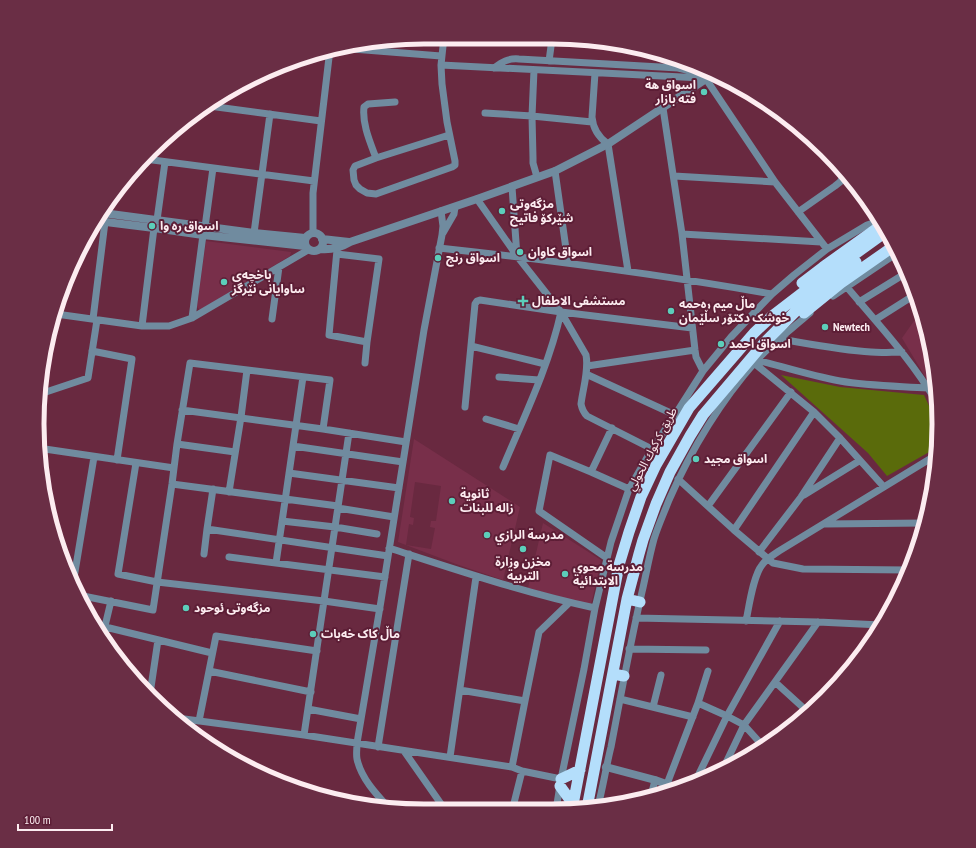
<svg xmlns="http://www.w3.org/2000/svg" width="976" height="848" font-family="'PT Sans Narrow','Noto Sans Arabic',sans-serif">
<rect width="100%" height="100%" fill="#692940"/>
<path fill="#782f4a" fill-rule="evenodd" d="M206,241L291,252L290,256L200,310L197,307Z
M921,311L936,374V395L902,338Z
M414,439L520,507L503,580L456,564L398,542ZM415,482L441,486L436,521H431L430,527L435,528L431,549L406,545L409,524L413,525L414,518L410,517Z
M543,523L601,560L591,605L528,588Z"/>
<path fill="#5a6b0b" d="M781,375L840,387L924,395L937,423L938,447L887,476L868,453Z"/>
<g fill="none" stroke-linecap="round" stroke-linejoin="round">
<path stroke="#708b9f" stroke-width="7" d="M444,37L441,65L442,84L447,122L455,161V165L452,167L376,194L367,193L360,189L356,185L354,180L353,170L355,166L376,158L449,135
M340,48L441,56
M314,54L330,55
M549,61L552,39
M441,65L702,78
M494,68C502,62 508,58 519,59L678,68L691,71L706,79L775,182L827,249
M534,70L532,116L533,158V163L537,177
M595,73L592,117C593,129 598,137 608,144L628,271
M209,106L321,121
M663,108L682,234L695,350L696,357L703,371
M485,113L532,116L592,122
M376,158C370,142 362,124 364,107L368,104L395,102
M145,159L314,181
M555,171L568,263
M674,176L775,182
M512,187L517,256
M477,199L517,256L561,312L586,355C589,370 583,388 581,404C582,409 583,412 587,416L652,449
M798,212L835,186L840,182L846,173
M157,220L165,162
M205,227L213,168
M254,233L270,114
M313,233V193L330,49
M443,233L454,214L455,207
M682,234L821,242
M439,248C550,260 662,275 772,294
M337,250L329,335L367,342
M337,254L379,259L367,342L365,363
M846,286C878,324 912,360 937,403
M833,296L897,253
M859,302L906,273
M56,314L142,326H169L192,318L308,250
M192,318L203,235
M93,319L105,222
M272,319L279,267
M875,320L916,294
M142,326L154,228
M780,339C810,344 840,350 871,352C881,353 892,352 902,352
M471,346L545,364
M92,351L132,359L117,460
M757,360C784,367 812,376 840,381C869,386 898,386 928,388
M754,363L814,412L840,438L884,487
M587,366L695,350
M586,374L675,415
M499,377L539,380
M40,394L88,378L97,320
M465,407L475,304L477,301L480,300L561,312L692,328
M182,410L323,429
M486,419L519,429
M177,444L235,452
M293,446L403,462
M38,448L174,468
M136,463L118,574L157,582L324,601L380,609
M503,467C524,417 549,366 561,312
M591,472L629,489
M289,473L399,488
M678,479L734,530L773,563L803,569L908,570
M172,484L338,506
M213,489L207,529L388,556
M229,492L241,417L247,370
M804,495L859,461
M708,506L791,392
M338,508L394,517
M282,521L335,527L377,534
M824,524L926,523
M734,530L814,412
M389,548C457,570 525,593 595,608L611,542L629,489L652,449L675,415L703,371L731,337L772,294L794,275L827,249L867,225L873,223L881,222
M759,552L801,497L840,438
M204,554L207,529
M229,557L385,577
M607,558L539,511L550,455L591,472L612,428
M276,563L303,377
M73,584L94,457
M78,595L153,610L172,484L177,444L190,363L330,380L323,429L406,442
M636,618L818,622L881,625
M746,621C749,607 753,576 762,565C766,559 773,555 779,551L933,457L937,458
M93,624L212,653
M102,636L105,626L111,601
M629,649L706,650
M209,671L311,692
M775,682L809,713
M460,690L525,701
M150,694L158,640
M620,699L693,717
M698,703L727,716L744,725L763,746
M653,707L661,675
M308,709L361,719
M177,718L304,735L512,767
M199,721L216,636L317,651
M304,735L349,433
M378,747L409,554
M404,751L446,811
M450,757L476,577
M723,769L744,725L818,622
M561,779L522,771L512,767L525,701L539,632L569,603
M695,782L727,716L780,621
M667,784L698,703L708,671
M651,796L655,780
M598,806C603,787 606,767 611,747C621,695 630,644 642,592C646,575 649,557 654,539C658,526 664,513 669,500C691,450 720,402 756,361C771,344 793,328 810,313
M389,808C376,794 361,778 357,759C356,754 357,749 357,743L381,601L424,330L442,235L443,226L441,211
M556,810L561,779L584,669L595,608
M512,811L522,771"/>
<path stroke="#708b9f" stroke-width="8" d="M103,213L254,233L305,238
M98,221L154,228L203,235L305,246
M305 242a9 9 0 1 1 18 0a9 9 0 1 1-18 0Z
M322,239L349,242
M320,249C331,250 340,248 350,242L477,199L555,171L608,144L706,79L712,78L719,76
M606,767L655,780L680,789"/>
<path stroke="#b4defb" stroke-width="11" d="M802,283L823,267L883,224
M804,313L841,283L894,246
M627,599L640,602
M613,674L624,676
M561,779L580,770
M560,786L573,804
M587,808L627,599L639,554L643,540L656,504L670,472L690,436L703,415L764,343L811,296L856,262
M572,810L619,565L629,532L641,497L656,465L689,408L754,333L772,316L815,283L887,231"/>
</g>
<g fill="#5cceba" stroke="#5d1e36" stroke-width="1.5">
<circle cx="704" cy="92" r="4"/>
<circle cx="502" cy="211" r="4"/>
<circle cx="152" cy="226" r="4"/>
<circle cx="520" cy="252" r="4"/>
<circle cx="438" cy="258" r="4"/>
<circle cx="224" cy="282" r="4"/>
<path d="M521 295h4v4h4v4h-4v4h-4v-4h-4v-4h4z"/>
<circle cx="671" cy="311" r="4"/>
<circle cx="825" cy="327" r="4"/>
<circle cx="721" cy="344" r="4"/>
<circle cx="696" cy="459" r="4"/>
<circle cx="452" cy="501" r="4"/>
<circle cx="487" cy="535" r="4"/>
<circle cx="523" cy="549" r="4"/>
<circle cx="565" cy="574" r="4"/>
<circle cx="186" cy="608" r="4"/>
<circle cx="313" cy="634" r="4"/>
</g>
<g text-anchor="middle" stroke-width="4" stroke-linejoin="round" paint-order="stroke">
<g font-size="12" font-weight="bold" fill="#fcecf0" stroke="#5d1e36" text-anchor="start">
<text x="696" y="89" text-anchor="end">اسواق هة<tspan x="696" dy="14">فته بازار</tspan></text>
<text x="510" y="208">مزگەوتی<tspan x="510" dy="14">شێرکۆ فاتیح</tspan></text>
<text x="160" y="230">اسواق ره وا</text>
<text x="528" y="256">اسواق كاوان</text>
<text x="446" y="262">اسواق رنج</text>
<text x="232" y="279">باخچەی<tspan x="232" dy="14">ساوایانی نێرگز</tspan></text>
<text x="532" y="305">مستشفى الاطفال</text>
<text x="679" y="308">ماڵ میم رەحمە<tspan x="679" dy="14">خوشک دکتۆر سڵێمان</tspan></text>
<text x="833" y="331">Newtech</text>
<text x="729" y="348">اسواق احمد</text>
<text x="704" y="463">اسواق مجيد</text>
<text x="460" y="498">ثانوية<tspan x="460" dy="14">زاله للبنات</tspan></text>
<text x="495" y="539">مدرسة الرازي</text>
<text x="523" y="566" text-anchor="middle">مخزن وزارة<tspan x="523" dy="14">التربية</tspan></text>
<text x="573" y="571">مدرسة محوي<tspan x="573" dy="14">الابتدائية</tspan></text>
<text x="194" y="612">مزگەوتی ئوحود</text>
<text x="321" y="638">ماڵ کاک خەبات</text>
</g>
<g font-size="12" fill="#fcecf0" stroke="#5d1e36">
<text transform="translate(652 449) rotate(-62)" y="4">طريق كركوك الحولي</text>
</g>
</g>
<path d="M0 0H976V848H0ZM424 44H552A380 380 0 0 1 932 424V424A380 380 0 0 1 552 804H424A380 380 0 0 1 44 424V424A380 380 0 0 1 424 44Z" fill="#6a2e45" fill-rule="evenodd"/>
<path fill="none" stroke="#fcecf0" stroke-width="5" d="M424 44H552A380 380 0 0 1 932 424V424A380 380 0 0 1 552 804H424A380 380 0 0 1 44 424V424A380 380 0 0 1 424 44Z"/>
<path d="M18 824v6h94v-6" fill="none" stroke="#fcecf0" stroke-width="2"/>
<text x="24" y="824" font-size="12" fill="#fcecf0" stroke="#5d1e36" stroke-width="3" paint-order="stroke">100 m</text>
</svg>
